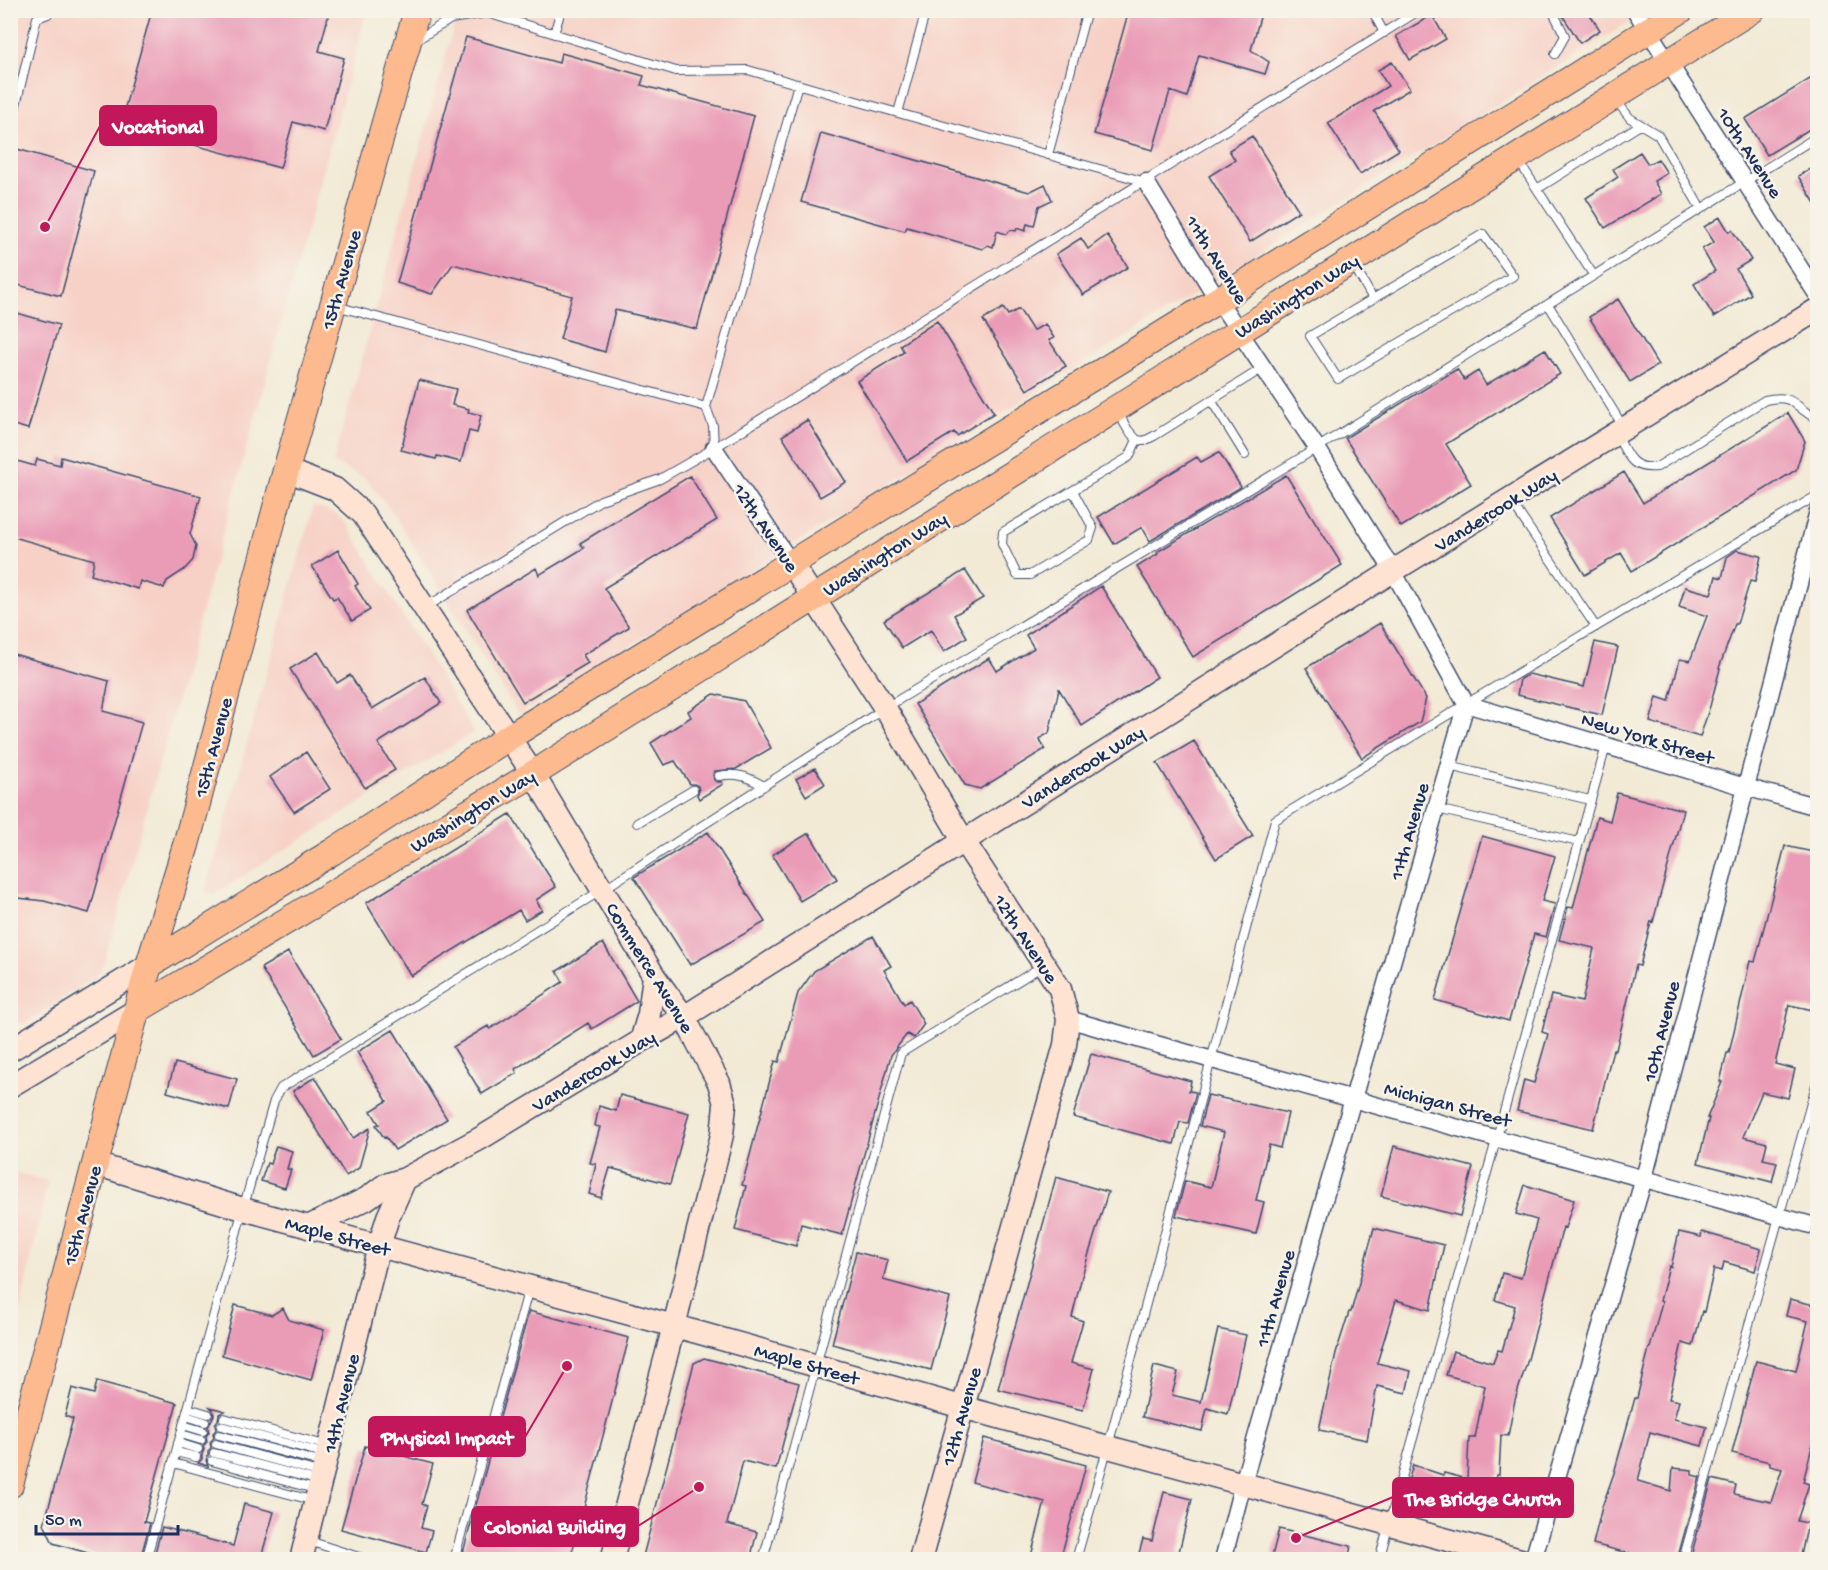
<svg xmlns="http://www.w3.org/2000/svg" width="1828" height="1570" font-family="'Gochi Hand',sans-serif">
<rect width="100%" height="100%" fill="#f7f3e8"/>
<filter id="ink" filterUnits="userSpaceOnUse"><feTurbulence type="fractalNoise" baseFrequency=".0167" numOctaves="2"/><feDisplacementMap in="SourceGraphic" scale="12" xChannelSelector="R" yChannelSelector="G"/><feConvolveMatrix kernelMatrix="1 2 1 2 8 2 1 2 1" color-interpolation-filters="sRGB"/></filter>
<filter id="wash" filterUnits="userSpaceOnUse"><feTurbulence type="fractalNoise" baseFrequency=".008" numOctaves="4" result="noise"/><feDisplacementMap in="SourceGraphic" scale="24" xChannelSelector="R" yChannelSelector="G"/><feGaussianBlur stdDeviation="1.35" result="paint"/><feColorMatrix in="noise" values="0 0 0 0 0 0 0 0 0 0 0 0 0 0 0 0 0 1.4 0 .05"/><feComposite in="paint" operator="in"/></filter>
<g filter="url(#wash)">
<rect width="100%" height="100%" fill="#f2ead5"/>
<path fill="#f7d1c6" d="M10,11H367L104,964L96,976L25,1024L16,1022L10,1014Z
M458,11H1647L1188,298L519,715L392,512L365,478L333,463Z
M313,506L336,514L347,525L474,732L214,894L206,891Z
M11,1171L48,1181L21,1304L11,1341Z"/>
<g id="blocks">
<path fill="#ea9cb7" d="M152,10H330L319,51L344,58L324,131L293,122L280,168L120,125Z
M1129,10H1262L1251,50L1269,62L1265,74L1199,55L1187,97L1170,91L1153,150L1094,134Z
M1559,10H1587L1600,30L1580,43Z
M1432,15L1446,39L1410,60L1396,36Z
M466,37L559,63L561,53L644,76L641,85L754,116L697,329L615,310L605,352L560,339L572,296L453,264L432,294L397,283Z
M1392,62L1410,89L1374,111L1399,150L1360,174L1328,123L1388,86L1378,70Z
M1818,74V124L1767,155L1745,119Z
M821,133L1029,192L1045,184L1052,200L1039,206L1034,226L1027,224L1025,231L1017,228L1016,231L1011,230L1006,234L997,231L993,247L988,245L982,249L907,227L905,231L801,202Z
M1252,136L1299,211L1250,242L1209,176L1235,160L1229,150Z
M10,147L94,171L61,296L10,283Z
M1640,152L1648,164L1658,159L1667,173L1654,181L1661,194L1605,228L1586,198L1618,177L1613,169Z
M1818,164V208L1798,176Z
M1720,217L1729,232L1732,230L1751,260L1736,269L1751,294L1714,317L1694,284L1715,271L1702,249L1714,242L1704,227Z
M1107,235L1128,267L1083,295L1056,254L1081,238L1088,249Z
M1618,299L1658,365L1630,382L1589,317Z
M1003,308L1008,315L1019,309L1033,331L1045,324L1054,338L1049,340L1066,366L1027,390L983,320Z
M10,311L59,325L28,429L10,424Z
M937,321L994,413L957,436L954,432L907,461L857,381L904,352L900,345Z
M1545,349L1560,374L1446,444L1471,484L1401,527L1345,438L1457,369L1464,380L1478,371L1486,385Z
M419,380L456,389L452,405L469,409L468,412L481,415L477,433L469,431L461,462L437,456L436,459L401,450Z
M1788,413L1805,441L1796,470L1632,571L1621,553L1585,575L1550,518L1624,472L1643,503Z
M807,420L846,482L820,497L782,436Z
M1219,452L1241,487L1150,541L1142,527L1114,544L1098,517L1197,457L1201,462Z
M61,457L201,496L190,534L196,546L193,560L184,570L167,581L164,588L140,581L138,589L91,575L94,560L10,536V459L35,466L37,459L60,465Z
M1286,475L1342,565L1193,657L1137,567L1158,554L1157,552Z
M690,476L717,520L604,588L629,627L583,655L588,663L523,702L467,610L536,568L539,575L584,548L580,543Z
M338,550L358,584L355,586L370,610L352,621L337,597L333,599L312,566Z
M1737,550L1761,556L1755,582L1750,581L1737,624H1735L1719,668L1720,669L1710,706L1700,737L1650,722L1657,697L1669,701L1680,659L1690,661L1707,616L1679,607L1685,587L1711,594L1716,576L1722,578L1727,557Z
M965,570L983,598L954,615L967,637L944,652L931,630L902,648L884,620Z
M1101,586L1157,677L1082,726L1059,689L1049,733L1039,739L1045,749L980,789L965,785L915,704L989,658L997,671L1034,648L1026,635Z
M1380,623L1426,698L1420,722L1362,758L1306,668Z
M1595,642L1618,647L1602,715L1517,695L1520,679L1529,674L1584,687Z
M318,652L337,683L350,675L372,709L425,677L441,703L378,743L395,770L365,788L290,669Z
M10,653L109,681L103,711L142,722L89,913L44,901L10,897Z
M714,694L744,701L771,748L736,769L715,771L713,774L714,780L717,782H722L723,784L699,799L697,795L699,791L698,786L694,784H690L675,761L664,765L651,743L691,717L688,711Z
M1194,741L1253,836L1216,859L1157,763Z
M306,752L330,789L294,812L270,777Z
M815,768L825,784L806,796L796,779Z
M1617,793L1683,810L1653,922L1651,921L1640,966L1636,965L1616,1050H1613L1593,1129L1517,1111L1524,1080L1534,1083L1548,1034L1542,1032L1551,995L1582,1002L1594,948L1559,940L1568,907L1573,908L1597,817L1610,821Z
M510,814L556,887L536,900L542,910L525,920L519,910L411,976L366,903Z
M708,832L765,922L690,965L634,877Z
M809,833L837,879L800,901L772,855Z
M1482,836L1555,856L1542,901L1555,904L1546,937L1534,934L1509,1021L1435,1000Z
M1785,846L1818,853V1011L1789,1005L1775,1064L1795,1069L1788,1098L1762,1092L1743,1137L1767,1143L1763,1159L1777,1162L1772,1182L1698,1163L1709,1118H1707L1722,1082H1720L1727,1053H1729L1750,961L1755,962Z
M873,936L891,966L884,970L904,1004L910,1000L924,1024L914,1038L907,1034L891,1055L842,1235L801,1224L796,1246L735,1230L746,1186L742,1185L775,1061L779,1062L798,993L814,971Z
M603,943L637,1001L592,1029L588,1023L515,1069L517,1073L482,1094L453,1047L488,1026L490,1029L563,982L557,971Z
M288,952L341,1039L314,1055L261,968Z
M393,1030L447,1119L395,1150L386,1137L384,1138L376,1125L379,1124L371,1111L387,1101L357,1052Z
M1091,1054L1191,1081L1189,1091L1196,1092L1188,1123L1180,1122L1174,1144L1073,1117Z
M175,1063L237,1079L229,1109L167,1092Z
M315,1077L353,1138L370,1128L359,1168L346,1176L293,1091Z
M620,1095L689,1113L670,1184L610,1168L601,1198L589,1194L596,1164L590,1163L600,1127L595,1126L599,1106L616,1111Z
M1208,1095L1288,1113L1280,1148L1269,1145L1256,1200L1264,1202L1256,1234L1176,1216L1185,1181L1211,1187L1224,1132L1200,1126Z
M276,1146L292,1151L287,1169L291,1170L285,1188L261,1181L267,1163L270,1164Z
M1394,1146L1473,1167L1460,1216L1381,1196Z
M1056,1177L1108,1192L1082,1276L1072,1317L1083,1321L1071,1363L1094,1369L1083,1410L998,1389Z
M1525,1185L1574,1200L1565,1228L1563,1227L1528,1359L1515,1400L1508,1436L1501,1435L1499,1475H1497L1485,1516L1436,1502L1439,1491L1408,1482L1413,1465L1443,1475L1444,1473L1467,1479L1469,1438H1475L1485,1386L1446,1375L1453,1351L1493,1363L1498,1350L1502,1351L1515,1306L1495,1300L1502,1273L1521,1278L1537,1220L1516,1214Z
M1374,1228L1444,1245L1430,1310L1396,1300L1377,1363L1411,1371L1406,1393L1377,1386L1367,1440L1319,1430L1336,1353L1349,1312H1351Z
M1679,1232L1701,1237L1702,1232L1761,1249L1755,1271L1724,1262L1722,1271L1714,1269L1704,1312L1702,1311L1693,1346L1682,1343L1669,1399L1679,1401L1674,1419L1707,1427L1702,1446L1650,1432L1638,1481L1671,1491L1673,1468L1692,1470V1475L1700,1477L1677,1560H1654L1593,1544L1602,1507L1614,1473L1635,1398H1637L1649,1348H1650L1662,1302L1660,1301L1669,1266L1671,1267Z
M856,1252L888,1260L883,1280L950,1298L931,1370L832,1344Z
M1790,1299L1818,1306V1423L1803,1482L1809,1484L1797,1521L1808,1523L1800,1560H1690L1712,1479L1736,1485L1734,1494L1771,1502L1782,1469L1770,1466V1462L1732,1453L1756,1361L1796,1371L1808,1321L1786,1316Z
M235,1305L272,1315L283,1308L289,1320L324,1330L311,1380L222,1355Z
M529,1311L629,1338L570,1560H461Z
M1218,1329L1246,1335L1228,1414L1207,1408L1202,1431L1142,1417L1154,1366L1178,1372L1172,1395L1201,1402Z
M704,1358L799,1383L776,1469L743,1461L727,1524L757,1532L750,1560H642L694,1363Z
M97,1381L177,1403L144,1522L150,1523L140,1560H112L53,1543L44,1524L73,1419L65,1416L72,1388L94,1394Z
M210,1407L225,1411L219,1414L218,1420L215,1424L216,1430L213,1433L214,1438L210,1442L211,1448L208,1451V1456L206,1460L208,1466L198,1463L202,1459V1454L204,1450L203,1446L207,1442L206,1436L209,1432L208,1427L214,1415L213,1410Z
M984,1438L1086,1465L1060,1560H1030L1045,1502L972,1482Z
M365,1446L433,1464L422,1504L427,1506L421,1528L432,1531L426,1552L341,1529Z
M1164,1492L1192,1499L1177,1560H1149L1138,1557L1143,1539L1152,1541Z
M244,1504L274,1512L262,1554L265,1555L264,1560H153L162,1527L233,1546Z
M1279,1529L1351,1546L1348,1560H1271Z"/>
</g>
</g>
<g filter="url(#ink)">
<use href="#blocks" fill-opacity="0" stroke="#3b4b70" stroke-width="1.5"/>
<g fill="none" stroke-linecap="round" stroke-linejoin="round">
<defs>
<path id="lane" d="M926,10L898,113L1146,182
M1372,10L1384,33
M1552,10L1565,36L1555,54
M554,34L561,10
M413,42L451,19L487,13L676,71L748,70L898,113
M1614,98L1630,118L1658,135L1701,209
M10,112L14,113L37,18L48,14L49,10
M1048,155L1087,10
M1518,160L1594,276
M1537,189L1640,125
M1483,234L1513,276L1338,379L1310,336Z
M1353,264L1373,299
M1548,304L1624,428
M336,306L706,407L713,426L714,448
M1211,400L1245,455
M706,407L798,84
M1117,411L1128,430L1137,440L1144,441L1154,436L1263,368
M1616,434C1628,455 1630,470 1657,467L1765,400C1797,393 1794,409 1818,419
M1073,491L1093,528L1089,540L1030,575H1017L1002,544L1003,532L1129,457L1137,440
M1510,500L1596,627
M426,607L601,500L660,479L714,448L1420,10
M1449,766L1590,800
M719,776C737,772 748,777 764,786
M1437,809L1579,842
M637,823L693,790
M188,1408L208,1414
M186,1416L205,1422
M224,1418L329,1446
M183,1425L203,1431
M221,1426L327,1454
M181,1434L201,1440
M219,1435L324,1463
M178,1443L198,1449
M216,1444L322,1473
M176,1452L196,1457
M214,1453L320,1481
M212,1461L318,1490
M173,1463L315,1501
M306,1540L368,1560
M146,1560L243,1209L274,1101L281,1088L602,890L885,708L1317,448L1818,136
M454,1560L529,1288
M763,1560L901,1053L1044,965
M1076,1560L1108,1446L1275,820L1466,704L1818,495
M1379,1560L1606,746
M1683,1560L1818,1078"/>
<path id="street" d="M1635,10L1818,296
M1146,182L1218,300L1317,448L1393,571L1466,704L1243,1483L1223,1560
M714,448L791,563
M1466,704L1745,787L1818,807
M1068,1019C1317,1091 1568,1157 1818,1227
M1533,1560L1644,1178L1818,511"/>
<path id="secondary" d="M286,470L335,489L363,514L533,774L654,976L684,1017L719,1083L725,1104L722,1135L674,1326L612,1560
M791,563L885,708L963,840L1060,989L1068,1019L1065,1045L920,1560
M641,1041L649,1014L654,976
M10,1050L149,965
M10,1086L137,1010
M95,1164L243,1209L700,1333L962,1407L1521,1560
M308,1227L366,1199L385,1185L405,1179L481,1138L641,1041L684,1017L1393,571L1818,309
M301,1560L379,1246L388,1217L405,1179"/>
<path id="primary" d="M149,965L332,852L509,737L1218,300L1681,10
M137,1010L533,774L1752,10
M10,1485L109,1111L149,965L186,845L286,470L417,10"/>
</defs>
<use href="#lane" stroke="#3b4b70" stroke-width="10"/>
<use href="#street" stroke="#3b4b70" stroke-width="19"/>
<use href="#secondary" stroke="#3b4b70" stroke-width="25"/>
<use href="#primary" stroke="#3b4b70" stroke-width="28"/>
<use href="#lane" stroke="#fff" stroke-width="8"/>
<use href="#street" stroke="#fff" stroke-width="16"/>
<use href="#secondary" stroke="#fee3d2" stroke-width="22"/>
<use href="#primary" stroke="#fcba8e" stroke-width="26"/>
</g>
</g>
<g text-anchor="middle" stroke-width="5" stroke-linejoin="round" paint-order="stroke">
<g font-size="20" fill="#1b2f5e" stroke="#f7f3e8">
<text transform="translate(1751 152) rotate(57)" y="7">10th Avenue</text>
<text transform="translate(1218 259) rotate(58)" y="7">11th Avenue</text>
<text transform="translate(340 279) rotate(-74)" y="7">15th Avenue</text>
<text transform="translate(1296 295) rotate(-32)" y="7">Washington Way</text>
<text transform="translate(1495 509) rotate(-32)" y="7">Vandercook Way</text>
<text transform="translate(767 527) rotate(56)" y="7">12th Avenue</text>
<text transform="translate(884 553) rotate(-32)" y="7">Washington Way</text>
<text transform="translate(1648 737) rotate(17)" y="7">New York Street</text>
<text transform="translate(212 747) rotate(-75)" y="7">15th Avenue</text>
<text transform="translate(1082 766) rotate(-32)" y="7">Vandercook Way</text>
<text transform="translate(472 810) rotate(-31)" y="7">Washington Way</text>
<text transform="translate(1408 831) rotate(-74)" y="7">11th Avenue</text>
<text transform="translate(1027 938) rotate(57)" y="7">12th Avenue</text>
<text transform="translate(651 967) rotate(58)" y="7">Commerce Avenue</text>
<text transform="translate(1660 1031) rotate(-76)" y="7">10th Avenue</text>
<text transform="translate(593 1070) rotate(-31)" y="7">Vandercook Way</text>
<text transform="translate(1448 1103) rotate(15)" y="7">Michigan Street</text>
<text transform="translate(81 1215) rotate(-75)" y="7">15th Avenue</text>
<text transform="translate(338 1235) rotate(15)" y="7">Maple Street</text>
<text transform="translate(1274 1298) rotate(-74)" y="7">11th Avenue</text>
<text transform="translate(807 1363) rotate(16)" y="7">Maple Street</text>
<text transform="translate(340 1403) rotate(-76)" y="7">14th Avenue</text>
<text transform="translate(960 1416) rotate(-74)" y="7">12th Avenue</text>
</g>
</g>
<path fill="none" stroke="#c2185b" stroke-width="2" d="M45 227L100 126M567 1366L525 1437M1296 1538L1393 1497M699 1487L638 1526"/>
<g fill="#c2185b" stroke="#f7f3e8" stroke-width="2">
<circle cx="45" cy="227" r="6"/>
<circle cx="567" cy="1366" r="6"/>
<circle cx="1296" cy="1538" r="6"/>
<circle cx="699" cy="1487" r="6"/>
</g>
<g fill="#c2185b" stroke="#c2185b" stroke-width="2">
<rect x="100" y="106" width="116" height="39" rx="6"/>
<rect x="369" y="1417" width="156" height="39" rx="6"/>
<rect x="1393" y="1478" width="180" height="39" rx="6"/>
<rect x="472" y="1507" width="166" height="39" rx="6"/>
</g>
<g font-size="21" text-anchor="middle" font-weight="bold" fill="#fff">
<text x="158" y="133">Vocational</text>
<text x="447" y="1444">Physical Impact</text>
<text x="1483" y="1505">The Bridge Church</text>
<text x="555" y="1533">Colonial Building</text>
</g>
<rect width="1828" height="1570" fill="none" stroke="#f7f3e8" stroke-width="36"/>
<path d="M36 1525v9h142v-9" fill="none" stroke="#1b2f5e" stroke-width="3"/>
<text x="45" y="1525" font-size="18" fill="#1b2f5e" stroke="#f7f3e8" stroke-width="4.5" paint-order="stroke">50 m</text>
</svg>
